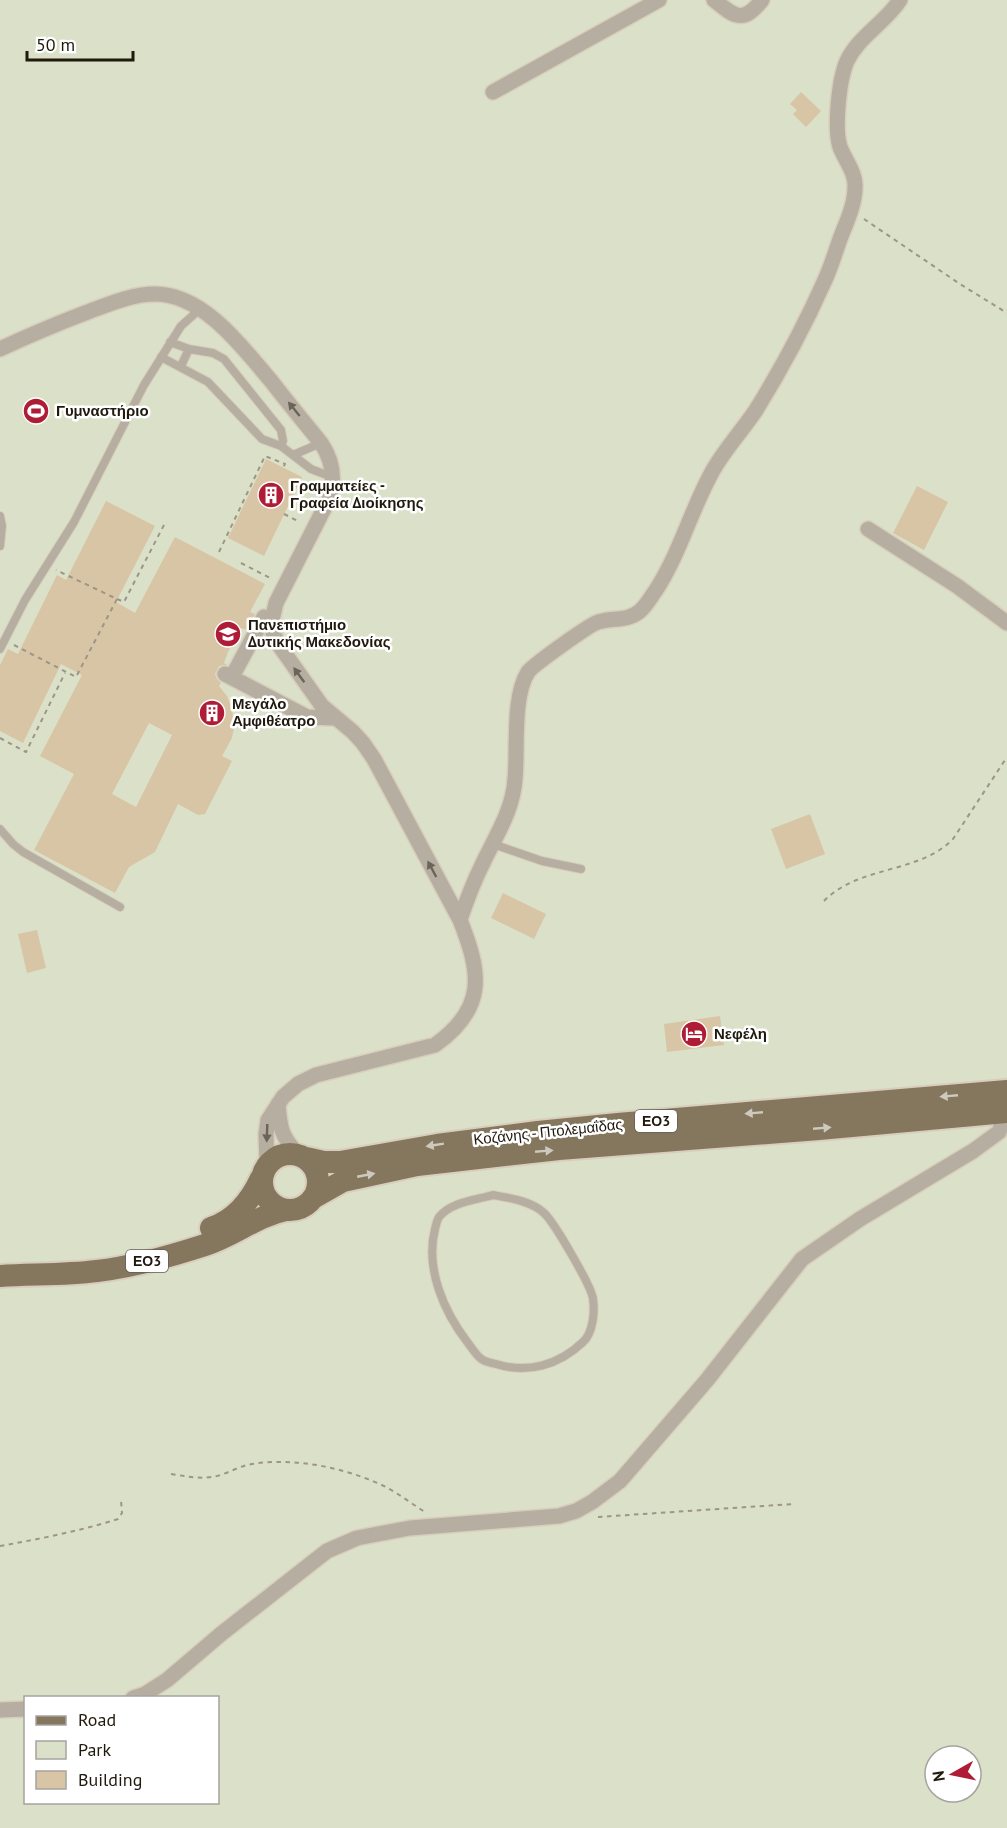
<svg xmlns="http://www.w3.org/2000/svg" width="1007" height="1828" font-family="'PT Sans',sans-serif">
<rect width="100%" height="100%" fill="#fcf1de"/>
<path fill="#dae1c8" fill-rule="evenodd" d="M0,0H1007V1828H0ZM26,1698H218V1802H26ZM935,1756H971V1792H935Z"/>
<path fill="#d8c5a5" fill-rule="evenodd" d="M801,92L821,111L806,127L793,114L797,110L790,104Z
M266,459L302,477L264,556L228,538Z
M917,486L948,502L924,550L893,533Z
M106,501L155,526L116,602L135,613L175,537L265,584L250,612L255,614L246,630L241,628L228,652L224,663L227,665L219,666L215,674L217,679L221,683L219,686L227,696L232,709L234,728L232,738L222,756L232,761L205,814L198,815L178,804L155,852L129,867L115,893L34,850L74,774L40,756L82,675L61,664L23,743L0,731V665L8,649L18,654L57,575L66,580ZM149,723L172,735L136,807L112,794Z
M810,814L825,854L786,869L771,829Z
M503,893L546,914L534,939L491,918Z
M37,930L46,968L27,973L18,934Z
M720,1016L724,1045L667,1052L664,1024Z"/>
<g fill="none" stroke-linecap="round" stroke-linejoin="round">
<defs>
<path id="lane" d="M170,342L189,349L213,353L224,359L281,430L283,441L281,446
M161,357L208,382L262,439L281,446L311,469L332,477
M181,366L189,349
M293,455L321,443
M0,516L2,526L0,546
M0,649L25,600L74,522L144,385L181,326L200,309
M0,829L13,844L23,852L120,907
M493,844L542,861L581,869
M493,1195C510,1198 531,1201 544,1213C554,1222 592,1287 593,1299C595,1312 593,1333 583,1342C559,1365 528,1374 496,1364C492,1363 486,1362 483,1360C477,1357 472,1348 468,1343C444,1312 425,1269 435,1229C436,1225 437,1220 439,1217C451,1202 476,1200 493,1195Z"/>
<path id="street" d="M714,0C735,17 743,24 762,0
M493,92L659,0
M0,349C28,336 56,324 85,313C107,305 131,294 155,294C204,294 243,348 272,382C288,403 305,423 321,443C332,459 335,478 330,497L276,603L272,620L273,633L281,648L322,706L353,732L363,743L374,759L460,920C481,973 487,1008 435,1045L316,1075L298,1084L283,1097L268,1120L266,1134L267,1165
M868,529L957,586L1007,623
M225,674L307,717L334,718
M232,677L264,617L272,620
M460,920C466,902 473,883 482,865C495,837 513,811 515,779C518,750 512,697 528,672C533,665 589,625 598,622C613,617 627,622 640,611C646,606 651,597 656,590C680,553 691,510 712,472C724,450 742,431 756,410C782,368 805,325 825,280C831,267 835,253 840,239C846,223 855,205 855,187C856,173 845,160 840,147C834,128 839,79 847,61C859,36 885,23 900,0
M278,1104C280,1128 281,1137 299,1155
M133,1698L145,1694L167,1680L221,1634L327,1551L357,1538L410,1528L559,1516L576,1511L592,1502L620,1481L707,1380L802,1259L860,1219L973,1151L999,1132L1006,1112
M0,1710L26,1709"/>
<path id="primary" d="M262 1182a28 28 0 1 1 56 0a28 28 0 1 1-56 0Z
M306,1158L324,1162H340L437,1145L538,1132L618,1124L1007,1091
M313,1198L343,1181L417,1165L559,1149L819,1129L1007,1112
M211,1228C235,1220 251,1200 261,1178
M0,1276C32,1274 65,1275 97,1271C133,1267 171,1256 205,1245C234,1236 256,1216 286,1210"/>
</defs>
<use href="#lane" stroke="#d9cebd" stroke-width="10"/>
<use href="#street" stroke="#d9cebd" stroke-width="18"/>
<use href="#primary" stroke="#d9cebd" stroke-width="26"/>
<path stroke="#9e9586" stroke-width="2" stroke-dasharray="4.5 4.5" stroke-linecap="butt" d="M864,219L960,284L1007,313
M284,514L300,522
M219,552L265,456L285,464L283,467
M241,563L272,579
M117,599L124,602L165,523
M14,645L76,677L117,599L56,570
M0,738L26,752L65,673
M824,901C859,865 919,874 953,839L1007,757
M171,1474C185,1476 198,1479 212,1477C226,1475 238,1466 252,1464C295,1457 347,1468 386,1487C399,1494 412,1504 425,1512
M598,1517L793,1504
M0,1546C39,1539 80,1531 118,1519L122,1513L121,1500"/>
<use href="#lane" stroke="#b6afa1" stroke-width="8"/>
<use href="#street" stroke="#b6afa1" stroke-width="15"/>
<use href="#primary" stroke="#84775d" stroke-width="22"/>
</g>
<defs><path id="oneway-solid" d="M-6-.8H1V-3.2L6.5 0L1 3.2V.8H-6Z" transform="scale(1.5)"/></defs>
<g fill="#6b6458">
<use href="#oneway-solid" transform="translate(294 409) rotate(-129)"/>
<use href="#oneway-solid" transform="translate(299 675) rotate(-126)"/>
<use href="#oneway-solid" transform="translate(432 869) rotate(-118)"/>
<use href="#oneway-solid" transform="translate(267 1133) rotate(92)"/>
</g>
<g fill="#cec9be">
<use href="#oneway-solid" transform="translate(949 1096) rotate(175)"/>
<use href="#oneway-solid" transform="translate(754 1113) rotate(175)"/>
<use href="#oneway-solid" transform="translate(822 1128) rotate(-5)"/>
<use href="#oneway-solid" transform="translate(435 1145) rotate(171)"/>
<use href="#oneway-solid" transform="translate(544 1151) rotate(-5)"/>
<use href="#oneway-solid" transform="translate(366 1175) rotate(-11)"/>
</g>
<defs>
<symbol id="stadium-disc" viewBox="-11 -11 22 22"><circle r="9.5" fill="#af1c36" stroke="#fff"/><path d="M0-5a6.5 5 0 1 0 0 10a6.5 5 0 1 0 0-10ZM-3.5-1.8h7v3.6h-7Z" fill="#fff"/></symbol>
<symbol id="building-disc" viewBox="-11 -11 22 22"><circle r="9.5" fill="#af1c36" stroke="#fff"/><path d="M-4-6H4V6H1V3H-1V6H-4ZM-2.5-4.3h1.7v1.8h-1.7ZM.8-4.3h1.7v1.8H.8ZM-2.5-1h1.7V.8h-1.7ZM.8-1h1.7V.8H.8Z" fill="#fff"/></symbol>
<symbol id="university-disc" viewBox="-11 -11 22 22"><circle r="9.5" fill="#af1c36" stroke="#fff"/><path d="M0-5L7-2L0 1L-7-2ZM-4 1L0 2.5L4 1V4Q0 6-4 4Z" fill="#fff"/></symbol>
<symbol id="hotel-disc" viewBox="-11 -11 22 22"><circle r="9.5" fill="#af1c36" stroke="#fff"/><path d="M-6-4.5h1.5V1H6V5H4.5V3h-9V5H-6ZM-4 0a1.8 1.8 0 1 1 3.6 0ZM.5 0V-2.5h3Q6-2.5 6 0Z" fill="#fff"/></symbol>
</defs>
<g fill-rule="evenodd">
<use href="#stadium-disc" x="21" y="396" width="30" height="30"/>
<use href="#building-disc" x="256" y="480" width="30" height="30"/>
<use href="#university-disc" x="213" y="619" width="30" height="30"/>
<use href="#building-disc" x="197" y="698" width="30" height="30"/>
<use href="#hotel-disc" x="679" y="1019" width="30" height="30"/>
</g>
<g text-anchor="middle" stroke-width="5" stroke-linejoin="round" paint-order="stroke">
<g fill="#fff" stroke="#635e56" stroke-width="1.5">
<rect x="635" y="1110" width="42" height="22" rx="4.5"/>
<rect x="126" y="1250" width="42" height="22" rx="4.5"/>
</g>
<g font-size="14" font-weight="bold" fill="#20190e">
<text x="656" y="1126">ΕΟ3</text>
<text x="147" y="1266">ΕΟ3</text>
</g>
<g font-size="15" font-weight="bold" fill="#20190e" stroke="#fff" text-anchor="start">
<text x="56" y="416">Γυμναστήριο</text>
<text x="290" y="491">Γραμματείες -<tspan x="290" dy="17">Γραφεία Διοίκησης</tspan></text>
<text x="248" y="630">Πανεπιστήμιο<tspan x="248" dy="17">Δυτικής Μακεδονίας</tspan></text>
<text x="232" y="709">Μεγάλο<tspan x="232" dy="17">Αμφιθέατρο</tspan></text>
<text x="714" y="1039">Νεφέλη</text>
</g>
<g font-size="15" fill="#20190e" stroke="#fff">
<text transform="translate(548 1132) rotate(-6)" y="5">Κοζάνης - Πτολεμαΐδας</text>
</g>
</g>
<rect x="24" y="1696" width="195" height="108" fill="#ffffff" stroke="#a6a39f" stroke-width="1.5"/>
<rect x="36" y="1716" width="30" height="9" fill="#84775d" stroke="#a6a39f" stroke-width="1.5"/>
<text x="78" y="1726" font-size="18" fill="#20190e">Road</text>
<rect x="36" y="1741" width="30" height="18" fill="#dae1c8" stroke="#a6a39f" stroke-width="1.5"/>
<text x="78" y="1756" font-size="18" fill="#20190e">Park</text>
<rect x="36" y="1771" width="30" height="18" fill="#d8c5a5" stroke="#a6a39f" stroke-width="1.5"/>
<text x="78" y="1786" font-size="18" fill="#20190e">Building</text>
<g transform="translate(953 1774) rotate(261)"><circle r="28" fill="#ffffff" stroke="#a6a39f" stroke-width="1.5"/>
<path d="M0-4.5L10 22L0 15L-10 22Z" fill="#af1c36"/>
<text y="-9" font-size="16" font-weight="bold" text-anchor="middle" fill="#20190e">N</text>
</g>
<path d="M27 51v9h106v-9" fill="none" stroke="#20190e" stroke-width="3"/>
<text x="36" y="51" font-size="18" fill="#20190e" stroke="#ffffff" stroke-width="4.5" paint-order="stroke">50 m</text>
</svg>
